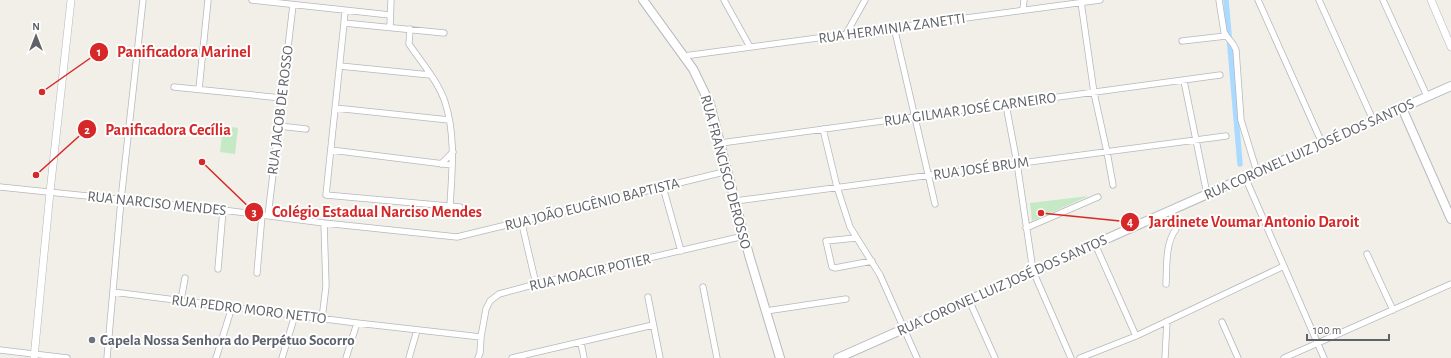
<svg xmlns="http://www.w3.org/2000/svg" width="1451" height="358" font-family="'Alegreya Sans',sans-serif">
<rect width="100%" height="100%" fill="#f1efe8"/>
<path fill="#c5e8c5" d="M223,126L238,128L235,154L220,152Z
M1089,196L1032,221L1030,203Z"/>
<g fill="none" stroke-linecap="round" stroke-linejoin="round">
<path stroke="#aadaff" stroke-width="5.5" d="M1226,0L1240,164"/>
<defs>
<path id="minor" d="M252,0L390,15
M724,0L750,47
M1219,0L1224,32C1228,40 1233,41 1236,50L1241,120L1257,172
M1258,0L1322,143
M1319,0L1373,120
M1383,0L1427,96
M1081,2L1094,93L1107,152L1113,185
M1023,10L1024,0
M344,23L345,11
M390,27L391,0
M894,27L935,204
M410,29L409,44C421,62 438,81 445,102C456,136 452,171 450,206
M444,33L344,23L326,195L460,207
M846,34L865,0
M1182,41L1226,36
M684,56L1100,0
M340,66L430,75
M1184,81L1207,194
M174,87L282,98
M199,89L208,0
M1006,105L1017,163L1033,271L1071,358
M335,108L449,120
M279,126L306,129
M823,129L837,187L850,227L880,275L917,358
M721,143L1220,75
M331,150L452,165
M441,164L453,152
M1245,177L1324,358
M0,187L223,210L324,223L457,237L728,171
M663,187L681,251
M735,201L1226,136
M268,216L293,5
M521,220L536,284
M1026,228L1098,197
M856,238L826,241L832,267L835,268L872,261
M1095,244L1136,336
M1367,254L1393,310
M218,269L223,210
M257,273L262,215
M1166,284C1167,266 1165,244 1176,229L1170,210
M703,287L717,358
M113,292L357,323L481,337
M648,297L660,358
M181,300L185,278
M969,300L995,358
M766,311L846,299
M322,319L326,286L324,223
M1222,322L1238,358
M581,343L584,358
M0,350L67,358
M107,358L121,200L143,0
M216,358L232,307
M282,358L295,315
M346,358L357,323
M409,358L417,330
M478,358L480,353L481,337L486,309L490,301L499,294L536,284L744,236
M512,358L653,325
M1080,358L1136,336L1284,266
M1165,358L1167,321
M1284,358L1451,284"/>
<path id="tertiary" d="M1431,0L1451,47
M34,358L50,192L71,0"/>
<path id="secondary" d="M643,0L693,69L710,104L749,255L780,358
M1402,108L1451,219
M838,358L1451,86"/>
</defs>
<use href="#minor" stroke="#b5b8bc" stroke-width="7"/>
<use href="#tertiary" stroke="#b5b8bc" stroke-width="8"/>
<use href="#secondary" stroke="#b6babf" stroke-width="10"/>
<use href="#minor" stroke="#fff" stroke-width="5.5"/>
<use href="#tertiary" stroke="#fff" stroke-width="7"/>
<use href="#secondary" stroke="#fff" stroke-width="8"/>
</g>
<circle fill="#6b7280" stroke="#fff" stroke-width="1.5" cx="92" cy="340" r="4"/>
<g text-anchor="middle" stroke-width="4" stroke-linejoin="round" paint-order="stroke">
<g font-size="15" fill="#5f6368" stroke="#fff">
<text transform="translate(892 28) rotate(-8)" y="5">RUA HERMINIA ZANETTI</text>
<text transform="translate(970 109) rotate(-8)" y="5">RUA GILMAR JOSÉ CARNEIRO</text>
<text transform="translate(280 110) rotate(-83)" y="5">RUA JACOB DE ROSSO</text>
<text transform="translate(1309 149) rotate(-24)" y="5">RUA CORONEL LUIZ JOSÉ DOS SANTOS</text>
<text transform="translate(981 168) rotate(-8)" y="5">RUA JOSÉ BRUM</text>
<text transform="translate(726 172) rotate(75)" y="5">RUA FRANCISCO DEROSSO</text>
<text transform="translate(157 203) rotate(6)" y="5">RUA NARCISO MENDES</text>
<text transform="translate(592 204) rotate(-14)" y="5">RUA JOÃO EUGÊNIO BAPTISTA</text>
<text transform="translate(590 272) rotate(-13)" y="5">RUA MOACIR POTIER</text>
<text transform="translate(1002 285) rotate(-24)" y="5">RUA CORONEL LUIZ JOSÉ DOS SANTOS</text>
<text transform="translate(249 309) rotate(7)" y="5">RUA PEDRO MORO NETTO</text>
</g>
<g font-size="15" font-weight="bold" fill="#5b616d" stroke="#fff" text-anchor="start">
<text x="100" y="345">Capela Nossa Senhora do Perpétuo Socorro</text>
</g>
</g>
<path fill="none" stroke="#d62828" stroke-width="1.5" d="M42 92L99 52M36 175L87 129M202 162L254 212M1041 213L1130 222"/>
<g fill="#d62828" stroke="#fff" stroke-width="1.5">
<circle cx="42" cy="92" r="4"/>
<circle cx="36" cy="175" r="4"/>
<circle cx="202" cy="162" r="4"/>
<circle cx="1041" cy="213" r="4"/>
<circle cx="99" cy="52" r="10"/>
<circle cx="87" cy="129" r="10"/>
<circle cx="254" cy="212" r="10"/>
<circle cx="1130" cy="222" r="10"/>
</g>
<g font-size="12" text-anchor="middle" font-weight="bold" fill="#fff">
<text x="99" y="56">1</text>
<text x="87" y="134">2</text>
<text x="254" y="216">3</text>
<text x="1130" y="226">4</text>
</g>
<g font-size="16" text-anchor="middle" font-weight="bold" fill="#d62828" stroke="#fff" stroke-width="4" stroke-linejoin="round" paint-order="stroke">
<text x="184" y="57">Panificadora Marinel</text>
<text x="168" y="135">Panificadora Cecília</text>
<text x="377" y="217">Colégio Estadual Narciso Mendes</text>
<text x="1254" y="227">Jardinete Voumar Antonio Daroit</text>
</g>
<g transform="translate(36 36)" stroke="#ffffff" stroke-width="3" paint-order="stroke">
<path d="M0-3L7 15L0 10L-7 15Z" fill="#5f6368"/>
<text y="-6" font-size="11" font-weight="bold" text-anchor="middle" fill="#5f6368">N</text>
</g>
<path d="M1307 334v6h82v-6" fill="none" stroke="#5f6368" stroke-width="2"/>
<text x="1313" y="334" font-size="12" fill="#5f6368" stroke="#ffffff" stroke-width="3" paint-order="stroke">100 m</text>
</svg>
